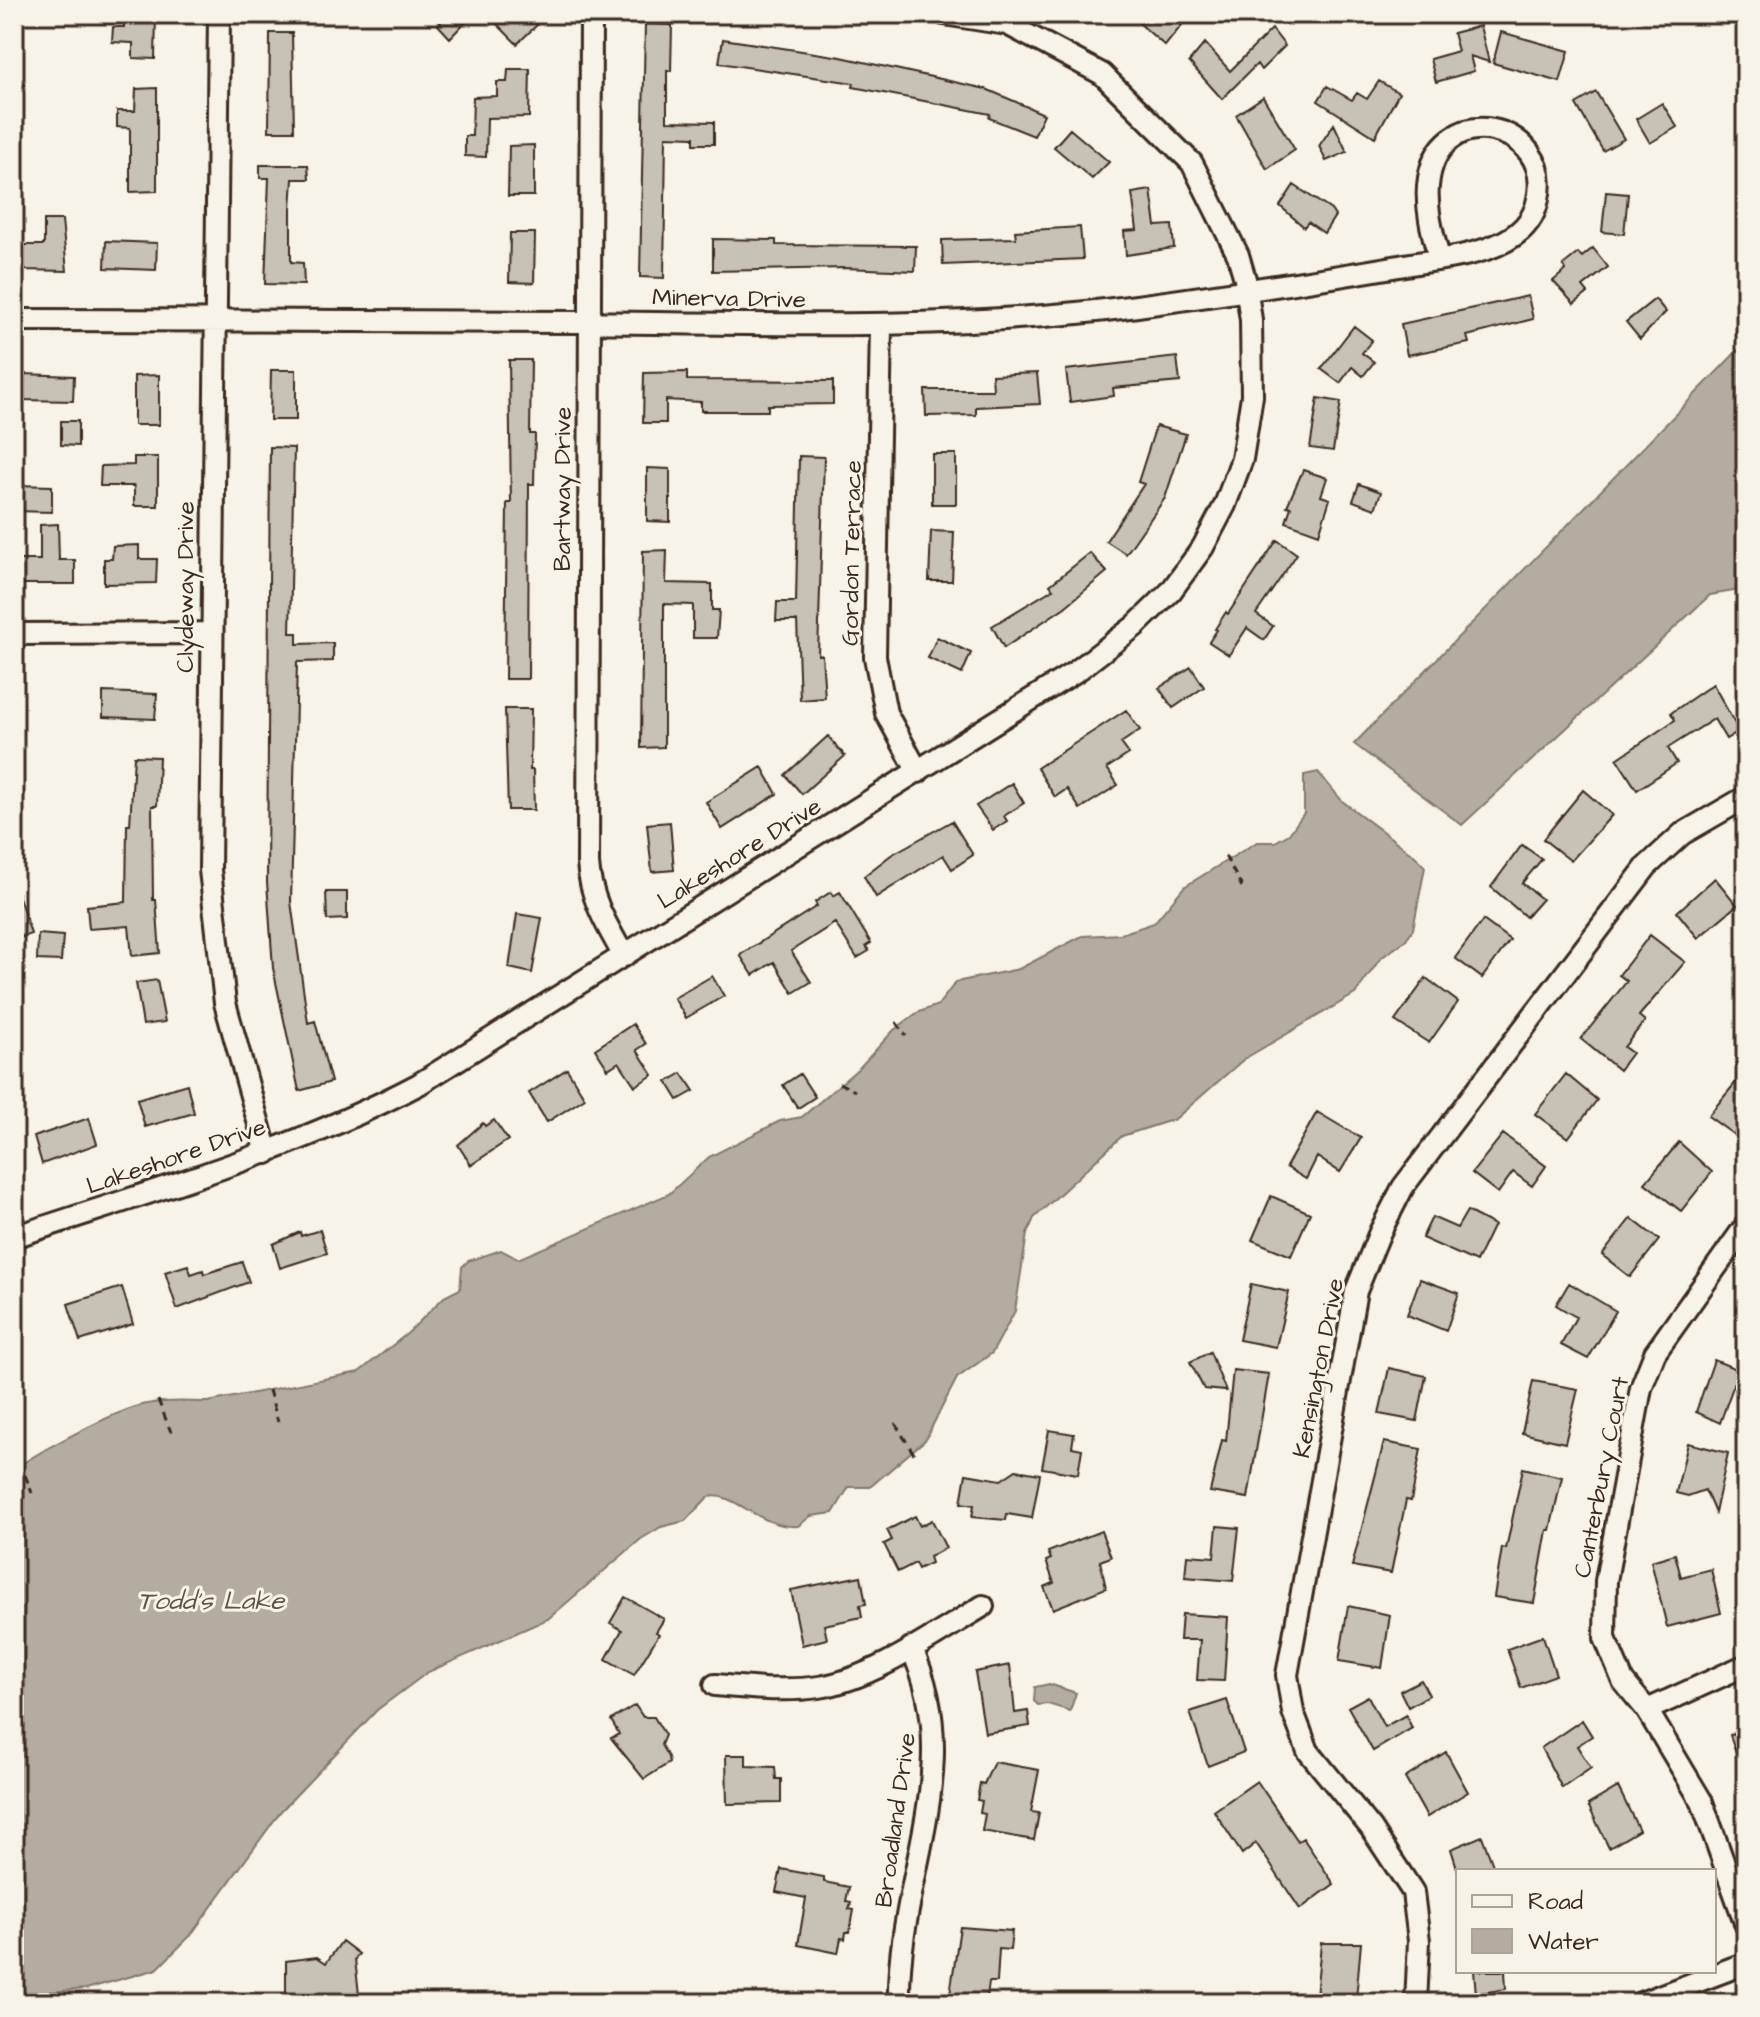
<svg xmlns="http://www.w3.org/2000/svg" width="1760" height="2017" font-family="'Architects Daughter',sans-serif">
<rect width="100%" height="100%" fill="#f7f3e8"/>
<filter id="ink" filterUnits="userSpaceOnUse"><feTurbulence type="fractalNoise" baseFrequency=".0125" numOctaves="2"/><feDisplacementMap in="SourceGraphic" scale="16" xChannelSelector="R" yChannelSelector="G"/><feConvolveMatrix kernelMatrix="1 2 1 2 8 2 1 2 1" color-interpolation-filters="sRGB"/></filter>
<g filter="url(#ink)">
<path fill="#b4aca0" stroke="#84786c" stroke-width="2" d="M1746,342V589L1710,595L1462,825L1354,744Z
M1318,772L1342,801L1415,856L1425,867L1413,929L1405,941L1381,958L1355,994L1244,1059L1175,1119L1122,1136L1034,1218L1027,1234L1015,1311L992,1353L957,1378L925,1440L870,1487H849L833,1513L811,1516L798,1526C759,1529 734,1490 708,1497L685,1521L661,1527L641,1539L548,1619L428,1672L377,1710L281,1811L190,1936L157,1969L86,1989L14,1995V1469C42,1450 115,1410 147,1404C168,1400 188,1402 208,1402L359,1372L408,1333L444,1297L460,1289L462,1267L468,1261L501,1250L518,1259L669,1194L709,1157L780,1121L802,1117L860,1067L894,1030L917,1013L938,1005L956,982L1019,969L1082,936L1121,934L1154,923L1184,887L1257,842H1275L1289,834L1304,813V775Z
M1049,1684L1076,1693L1070,1711L1048,1704L1038,1705L1034,1701L1035,1687Z"/>
<path fill="#c8c1b6" stroke="#3b2a1e" stroke-width="2" d="M448,14H473L450,38L438,25Z
M487,14H527L537,25L517,44Z
M1129,14H1169L1182,25L1165,46Z
M124,15H156L155,59L133,58V43L112,42L113,27H124Z
M645,24L672,25L671,71H667V121L714,122V144H694V137L666,136L664,278L640,277Z
M1480,26L1489,62L1470,56L1474,71L1436,82L1430,59L1458,51L1453,33Z
M1272,29L1285,46L1261,70L1257,64L1222,99L1189,62L1205,43L1230,71Z
M1501,32L1569,51L1560,82L1493,63Z
M270,33H292L294,131H269Z
M723,39L841,57L986,89L1044,114L1034,136L989,118L990,114L853,87L854,83L719,63Z
M508,69H530L529,117L487,118L486,157L465,156V136H472L473,97L497,96V82H507Z
M1379,81L1399,93L1375,137L1318,101L1327,86L1352,100L1357,93L1367,99Z
M157,88V191L130,192V128L117,127V111H135L136,89Z
M1596,92L1624,139L1603,151L1576,104Z
M1263,97L1295,150L1267,169L1236,115Z
M1662,103L1677,127L1650,143L1636,119Z
M1334,124L1347,152L1326,161L1319,146Z
M1070,129L1109,162L1092,179L1054,147Z
M534,145V196H508L509,146Z
M260,165H308L309,179H293L291,209V262L303,263L304,285L265,284L269,178H260Z
M1294,185L1331,210L1335,216L1324,233L1308,222L1304,227L1280,206Z
M1151,190L1156,226L1172,225L1174,248L1126,255L1124,231L1137,230L1132,193Z
M1606,192L1628,194L1624,234L1602,232Z
M44,220H62L67,271L23,270V245H44Z
M1080,227L1083,259L943,265L942,240L1016,238L1015,231Z
M510,233H535L534,283L509,282Z
M713,239L776,240V245L916,246L915,271L845,268L713,271Z
M106,241L157,243L156,270L105,268Z
M1593,248L1608,267L1583,287L1588,293L1574,304L1553,281L1566,270L1563,265L1578,253L1582,257Z
M1528,296L1533,319L1467,336L1469,343L1407,355L1401,324Z
M1655,299L1666,312L1640,339L1626,322Z
M1354,326L1372,340L1362,353L1374,362L1363,376L1352,367L1340,383L1321,369Z
M1177,357L1180,382L1113,388L1114,396L1070,402L1066,370Z
M509,360H531L530,434H535L534,484H529L528,679H505L507,503H511Z
M271,370H296V420H270Z
M687,372V380L833,381V404L768,405V411H701V402L666,400V423H643L644,373Z
M1037,373L1040,404L976,407V415L926,416L925,390H993L992,375Z
M23,374L74,376L73,401L22,400Z
M159,375V425H134V376Z
M1318,398L1341,402L1333,451L1310,448Z
M61,421H78V446L61,445Z
M1156,426L1186,434L1165,498L1126,554L1106,541L1144,484L1138,482Z
M270,447L294,448L290,633H297V644L333,643V661L297,662L291,902L308,1023L315,1021L331,1082L299,1091L273,968L267,882Z
M932,454H956V504H932Z
M799,456L824,457L818,655H822L825,698L800,700L797,621H776L777,602H796Z
M134,457H158V506H134V486H100L101,466L134,465Z
M647,468L670,469V522L647,521Z
M1303,470L1327,478L1321,496L1330,499L1319,534L1286,522L1291,507L1287,506Z
M1359,484L1381,492L1375,509L1353,501Z
M14,485L52,486V512L14,511Z
M58,524L59,560H75V584H17V560H40V525Z
M931,531L954,532L952,581H929Z
M1277,540L1297,554L1256,614L1273,626L1264,640L1247,628L1229,655L1209,642L1217,630L1215,629L1226,612L1228,614Z
M139,545V559H157L156,583L104,584V559H112L113,546Z
M667,550L666,583L712,584V610H719L717,638H693V605L664,604V747L641,748L643,551Z
M1090,553L1107,572L1065,607L1004,648L992,626L1053,589L1050,585Z
M937,637L971,653L962,674L928,658Z
M1191,667L1204,687L1173,708L1159,688Z
M1713,684L1739,731L1726,739L1714,719L1668,748L1677,763L1637,790L1617,759L1675,720L1671,713Z
M103,692L157,694L155,719L103,717Z
M505,709H531L530,770H533L534,810H508Z
M1126,710L1140,730L1121,743L1129,754L1107,768L1118,785L1080,809L1067,789L1055,797L1037,768Z
M828,736L845,756L802,794L785,775Z
M134,756L159,757L157,806H152L153,900H156L160,953L132,956L129,926L89,929L87,906L126,902L127,825H130Z
M762,767L777,794L722,829L706,802Z
M1012,783L1024,803L1004,816L1007,821L993,830L976,806Z
M1583,790L1612,815L1571,861L1543,839Z
M952,821L973,855L952,869L943,855L876,897L864,876L891,855Z
M670,822L674,870L652,872L647,824Z
M1522,845L1542,859L1522,883L1542,899L1526,917L1491,887Z
M1715,878L1737,905L1698,938L1677,912Z
M14,891H17L31,934L14,940Z
M326,892H347V919L327,920Z
M831,892L833,896L840,892L871,943L866,946L869,951L857,958L835,923L791,951L811,982L793,993L774,962L753,975L740,955L817,906L815,902Z
M517,914L542,918L532,973L509,968Z
M1483,920L1510,940L1482,978L1455,958Z
M38,934L63,936L61,961L37,960Z
M1650,935L1685,962L1639,1016L1645,1021L1624,1047L1632,1053L1619,1070L1581,1039L1627,981L1619,975Z
M712,976L724,996L686,1018L674,998Z
M1426,978L1458,1002L1429,1043L1395,1021Z
M157,980L165,1022L143,1025L136,983Z
M633,1024L646,1044L637,1050L653,1075L635,1086L619,1062L608,1069L595,1049Z
M567,1069L585,1098L547,1122L529,1093Z
M1746,1070V1120L1734,1135L1708,1116Z
M682,1073L694,1091L678,1100L667,1082Z
M800,1074L815,1097L798,1108L783,1085Z
M1566,1074L1597,1100L1568,1138L1535,1114Z
M187,1084L194,1113L145,1127L137,1099Z
M1317,1112L1361,1138L1340,1172L1317,1157L1306,1179L1286,1167Z
M89,1118L97,1144L42,1164L34,1137Z
M494,1120L508,1140L471,1165L458,1145L483,1123L485,1126Z
M1503,1134L1546,1166L1532,1186L1513,1172L1498,1193L1472,1173Z
M1679,1142L1712,1172L1681,1211L1645,1183Z
M1271,1196L1310,1213L1291,1256L1252,1240Z
M1467,1211L1494,1225L1476,1262L1422,1238L1432,1217L1457,1228Z
M1631,1218L1659,1240L1630,1277L1602,1255Z
M320,1230L327,1253L280,1268L273,1244L300,1232L301,1236Z
M242,1262L249,1282L177,1309L165,1272L188,1265L191,1274L203,1270L204,1274Z
M1420,1279L1459,1293L1446,1331L1407,1315Z
M1569,1283L1616,1311L1588,1359L1561,1345L1576,1317L1556,1305Z
M1251,1284L1289,1292L1276,1347L1239,1340Z
M122,1287L133,1324L80,1341L68,1304Z
M1210,1352L1218,1372L1226,1391L1204,1389L1190,1362Z
M1714,1360L1739,1370L1720,1423L1696,1412Z
M1389,1368L1426,1376L1417,1421L1379,1414Z
M1233,1370L1269,1374L1248,1498L1210,1492L1222,1440L1226,1441Z
M1533,1381L1578,1389L1565,1443L1522,1433Z
M1049,1430L1074,1434L1072,1447L1082,1449L1078,1474L1042,1468Z
M1384,1442L1421,1449L1411,1501L1406,1500L1391,1573L1352,1566Z
M1688,1443L1728,1453L1715,1513L1705,1490L1688,1496L1676,1493Z
M1523,1468L1562,1477L1550,1530H1547L1534,1603L1494,1597L1502,1548L1506,1549Z
M1016,1470L1040,1474L1032,1518L1007,1514L1006,1520L972,1517L974,1505L961,1503L966,1474L1001,1480Z
M915,1516L920,1526L932,1520L946,1548L929,1557L931,1563L918,1569L915,1563L898,1572L884,1544L892,1540L887,1530Z
M1217,1526L1239,1528L1233,1581L1185,1577L1187,1555L1214,1557Z
M1101,1531L1111,1557L1100,1561L1106,1588L1053,1609L1044,1587L1054,1583L1046,1561L1051,1559L1048,1552Z
M1675,1554L1681,1577L1711,1569L1721,1613L1667,1627L1651,1561Z
M861,1576L866,1604L860,1605L862,1617L824,1625L827,1639L802,1645L791,1590Z
M625,1597L664,1619L656,1632L659,1634L634,1675L606,1659L622,1630L610,1623Z
M1348,1606L1390,1615L1382,1668L1339,1661Z
M1182,1614L1228,1617L1224,1681L1197,1680L1200,1640H1180Z
M1543,1636L1556,1675L1521,1688L1507,1649Z
M1010,1665L1015,1713L1028,1711L1030,1726L985,1733L975,1672Z
M1421,1680L1429,1695L1408,1707L1400,1691Z
M1368,1696L1384,1727L1406,1715L1412,1728L1373,1751L1348,1707Z
M1227,1700L1244,1752L1208,1766L1190,1712Z
M635,1705L643,1717H654L665,1735L661,1745L668,1757L669,1763L644,1779L611,1738L619,1734L611,1720Z
M1582,1720L1592,1736L1577,1746L1591,1768L1562,1788L1541,1748Z
M1746,1728V1774L1744,1775L1730,1735Z
M1446,1752L1468,1792L1427,1817L1405,1778Z
M726,1755H746V1766L775,1767L776,1779H781V1803L727,1804Z
M994,1762L1039,1770L1031,1812L1039,1813L1034,1840L982,1831L985,1814L980,1813L982,1801L977,1800L980,1783L984,1784Z
M1257,1781L1298,1841L1303,1838L1334,1884L1300,1909L1256,1843L1242,1854L1214,1811Z
M1618,1787L1639,1830L1609,1848L1588,1805Z
M1482,1836L1495,1871H1458L1451,1849Z
M781,1869L824,1877V1882L849,1887L846,1901L851,1902L849,1909L854,1910L850,1932H846L845,1939L841,1938L838,1953L798,1945L806,1898L776,1892Z
M960,1927L1012,1931L1010,1950L999,1949L997,1982H989L987,1998L950,1994Z
M342,1941L359,1954L355,1959L360,2003H339L338,1998L286,2002V1961L317,1957L326,1963Z
M1321,1943H1361L1356,1999L1316,1996Z
M1474,1971H1505L1506,1989L1476,1994Z"/>
<g fill="none" stroke-linecap="round" stroke-linejoin="round">
<defs>
<path id="street" d="M219,14L210,870L225,1003L267,1153
M591,14L588,863C590,898 607,926 624,956
M14,320C203,321 392,320 581,322C767,324 953,331 1137,306C1225,294 1312,281 1399,266C1431,260 1467,258 1497,245C1518,236 1534,222 1538,199C1555,124 1436,94 1428,186C1426,211 1433,235 1439,258
M881,325L875,657L886,713L918,772
M14,634L211,633
M1746,1225L1655,1353L1641,1388L1606,1581L1605,1638L1623,1681L1647,1710L1702,1802L1746,1925
M14,1237C151,1191 291,1152 419,1084L1078,670L1135,626L1171,591L1203,547L1225,505L1242,459L1252,396L1251,320L1245,279L1238,255L1192,163L1102,74L1007,24L944,14
M715,1685C749,1688 785,1692 819,1687C873,1679 936,1634 983,1606
M1647,1710L1746,1665
M899,2003C896,1880 968,1765 911,1648
M1416,2003L1419,1941L1413,1892L1371,1828L1308,1751L1293,1712L1287,1675L1356,1291L1380,1232L1403,1187L1647,866L1682,834L1746,797
M1641,2003L1746,1963"/>
</defs>
<use href="#street" stroke="#3b2a1e" stroke-width="26"/>
<path stroke="#3b2a1e" stroke-width="3" stroke-dasharray="8 6" stroke-linecap="butt" d="M1225,856L1242,887
M896,1022L906,1036
M839,1083L855,1091
M269,1390L278,1422
M158,1400L171,1432
M895,1423L914,1454
M20,1462L32,1493"/>
<use href="#street" stroke="#f7f3e8" stroke-width="20"/>
</g>
</g>
<g text-anchor="middle" stroke-width="6" stroke-linejoin="round" paint-order="stroke">
<g font-size="24" fill="#3b2a1e" stroke="#f7f3e8">
<text transform="translate(729 298) rotate(1)" y="8">Minerva Drive</text>
<text transform="translate(562 489) rotate(-90)" y="8">Bartway Drive</text>
<text transform="translate(851 553) rotate(-89)" y="8">Gordon Terrace</text>
<text transform="translate(185 587) rotate(-90)" y="8">Clydeway Drive</text>
<text transform="translate(739 853) rotate(-32)" y="8">Lakeshore Drive</text>
<text transform="translate(176 1156) rotate(-19)" y="8">Lakeshore Drive</text>
<text transform="translate(1318 1368) rotate(-79)" y="8">Kensington Drive</text>
<text transform="translate(1601 1477) rotate(-79)" y="8">Canterbury Court</text>
<text transform="translate(895 1820) rotate(-82)" y="8">Broadland Drive</text>
</g>
<g font-size="26" font-style="italic" fill="#5f5145" stroke="#f7f3e8">
<text x="211" y="1609">Todd's Lake</text>
</g>
</g>
<rect width="1760" height="2017" fill="none" stroke="#f7f3e8" stroke-width="48"/>
<rect x="24" y="24" width="1712" height="1969" fill="none" stroke="#3b2a1e" stroke-width="3" filter="url(#ink)"/>
<rect x="1456" y="1869" width="260" height="104" fill="#f7f3e8" stroke="#aca397" stroke-width="2"/>
<rect x="1472" y="1895" width="40" height="12" fill="#f7f3e8" stroke="#aca397" stroke-width="2"/>
<text x="1528" y="1909" font-size="24" fill="#3b2a1e">Road</text>
<rect x="1472" y="1929" width="40" height="24" fill="#b4aca0" stroke="#aca397" stroke-width="2"/>
<text x="1528" y="1949" font-size="24" fill="#3b2a1e">Water</text>
</svg>
